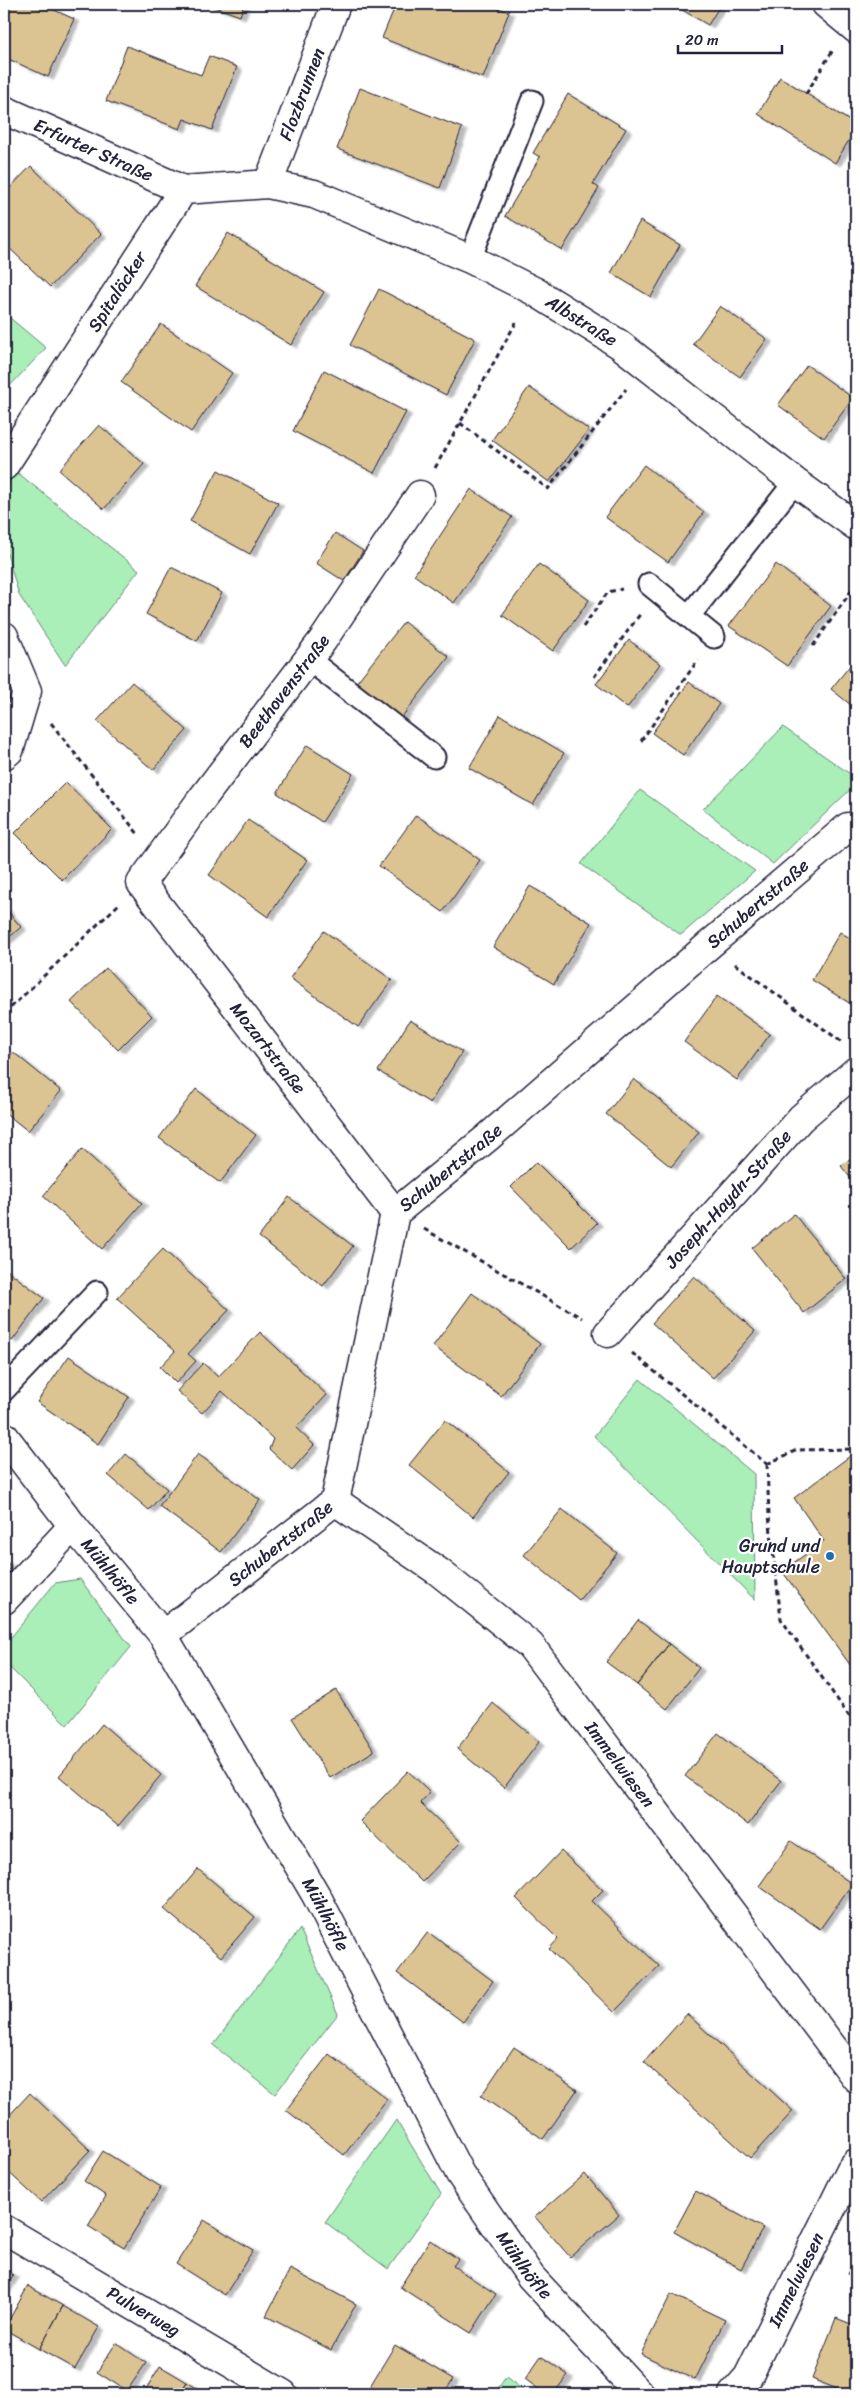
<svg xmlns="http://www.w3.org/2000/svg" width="860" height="2398" font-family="Sriracha,sans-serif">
<defs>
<filter id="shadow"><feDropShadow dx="5.5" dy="3" stdDeviation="1" flood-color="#0004"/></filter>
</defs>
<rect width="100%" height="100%" fill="#fff"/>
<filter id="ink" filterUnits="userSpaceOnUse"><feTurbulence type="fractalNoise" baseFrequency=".02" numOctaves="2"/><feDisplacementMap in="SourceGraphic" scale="10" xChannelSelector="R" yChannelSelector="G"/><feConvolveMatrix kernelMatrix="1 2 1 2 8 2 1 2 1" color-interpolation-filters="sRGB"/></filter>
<g filter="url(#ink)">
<path fill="#aaeeb8" stroke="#66887a" d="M4,313L46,348L4,392Z
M13,469L139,570L65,665L19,595L4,544V504Z
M783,727L856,778V784L773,864L703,809Z
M640,790L755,871L681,935L581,864Z
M640,1379L754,1474L755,1600L594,1436Z
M80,1579L131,1647L67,1725L4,1662V1646L55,1583Z
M300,1929L338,2014L275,2094L213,2045Z
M396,2120L441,2194L388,2269L325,2222Z
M506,2377L528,2394H494Z"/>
<path fill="#dcc392" stroke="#22223b" filter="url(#shadow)" d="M4,4H41L74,19L48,77L4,57Z
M206,4H244L240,16Z
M396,4H488L509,12L483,78L382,38Z
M672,4H721L708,25Z
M127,46L201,75L209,56L237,67L212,130L184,119L180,129L106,101Z
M780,77L856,125V129L835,163L758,114Z
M360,88L462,128L440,188L337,149Z
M568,94L626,129L593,184L599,188L562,250L505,216L540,157L533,153Z
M31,166L101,234L50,287L4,243V194Z
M640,221L680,245L651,297L611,273Z
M228,233L324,292L291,345L195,286Z
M379,289L475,339L446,395L350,345Z
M720,306L767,339L740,377L693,344Z
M161,324L232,373L191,432L121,382Z
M807,365L853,398L824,438L778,405Z
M324,370L406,412L374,473L293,431Z
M529,387L589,430L549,482L492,440Z
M99,425L144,464L104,509L59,470Z
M644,465L704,512L668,562L605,517Z
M218,470L278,503L250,554L190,521Z
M471,489L512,517L454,603L414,575Z
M335,533L363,551L344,581L316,563Z
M539,564L589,600L553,651L502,615Z
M776,564L831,606L787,666L729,626Z
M171,567L222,593L197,641L146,614Z
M404,622L449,657L397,723L352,688Z
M629,640L660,664L627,708L596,684Z
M856,658V709L831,689Z
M132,682L187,730L153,770L97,721Z
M689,682L719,704L683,755L652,733Z
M500,715L564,753L533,805L469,768Z
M307,745L353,774L322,822L277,793Z
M66,782L112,829L62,880L15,833Z
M416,815L480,860L443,912L379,866Z
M248,820L307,860L268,917L209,875Z
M530,886L591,923L554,984L493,947Z
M4,907L21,927L4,942Z
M324,931L392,980L358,1027L290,978Z
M840,932L856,942V1007L812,980Z
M106,968L152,1016L118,1050L71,1002Z
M717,996L770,1034L737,1080L684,1042Z
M410,1020L462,1052L430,1103L378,1071Z
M13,1052L61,1091L28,1131L4,1112V1064Z
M634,1079L699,1132L671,1167L606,1114Z
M196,1089L256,1135L220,1183L159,1138Z
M82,1149L142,1203L102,1249L43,1196Z
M856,1154V1185L841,1166Z
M536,1162L597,1223L571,1248L511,1187Z
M289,1197L353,1246L323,1286L259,1237Z
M794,1214L846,1279L804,1313L752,1248Z
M163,1249L229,1310L188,1354L196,1361L176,1383L160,1367L175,1351L117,1298Z
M4,1268L44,1298L12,1341L4,1334Z
M694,1276L755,1331L713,1378L652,1323Z
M472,1293L540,1344L501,1396L433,1346Z
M260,1332L327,1395L296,1428L314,1445L292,1470L269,1449L273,1439L222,1391L202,1413L177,1391L203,1363L218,1377Z
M69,1356L129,1397L98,1444L37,1402Z
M445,1420L509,1472L473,1517L409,1465Z
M854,1453L856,1456V1673L782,1571L824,1541L794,1498Z
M126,1454L167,1489L149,1510L108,1475Z
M198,1454L260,1500L221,1552L159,1506Z
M562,1509L617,1553L579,1600L524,1555Z
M4,1559L11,1567L4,1574Z
M638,1620L669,1644L637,1685L606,1662Z
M669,1644L699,1668L667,1709L637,1685Z
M336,1690L374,1751L330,1778L292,1718Z
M493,1703L539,1742L504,1788L457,1749Z
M102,1724L161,1775L118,1826L59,1776Z
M718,1733L781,1781L748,1825L685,1776Z
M408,1771L430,1792L420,1803L461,1842L422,1882L360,1821Z
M791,1841L852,1884L820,1929L759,1886Z
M561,1851L603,1890L592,1901L659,1966L614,2012L549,1949L558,1939L516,1898Z
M198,1869L255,1917L221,1957L164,1909Z
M428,1932L493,1981L463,2022L397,1973Z
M687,2014L793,2111L750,2158L644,2062Z
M514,2047L577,2090L543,2139L481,2096Z
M329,2054L387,2099L344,2155L286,2110Z
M30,2093L90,2150L41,2202L4,2168V2121Z
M103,2151L161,2187L124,2248L88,2226L106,2196L84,2181Z
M585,2174L619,2215L570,2257L535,2217Z
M696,2191L763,2228L741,2269L674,2232Z
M204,2220L253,2250L225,2295L176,2264Z
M430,2240L458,2259L453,2266L496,2294L471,2333L400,2287Z
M856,2257V2279L847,2274Z
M4,2269L13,2275L4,2291Z
M290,2269L356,2304L331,2350L266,2316Z
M28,2286L63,2306L39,2349L4,2329Z
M671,2294L725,2320L695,2380L641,2354Z
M63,2306L99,2327L75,2369L39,2349Z
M836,2318L856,2326V2394H850L812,2379Z
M116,2343L146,2363L127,2391L97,2372Z
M395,2345L453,2379L444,2394H384L370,2386Z
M541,2356L568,2375L553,2394H545L525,2379Z
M160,2366L187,2382L179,2394H143Z
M187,2382L206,2394H179Z"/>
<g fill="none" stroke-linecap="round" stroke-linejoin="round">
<defs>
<path id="service" d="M470,259L532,101
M649,584L714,637
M689,616L795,482
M308,659L434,757
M4,1390L97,1292"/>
<g id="minor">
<path d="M826,4L856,29"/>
<path id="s1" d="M4,110L183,190"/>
<path id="s2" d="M268,184L336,4"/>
<path id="s3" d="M4,466L183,190L268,184L314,194L470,259L534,291L619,344L795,482L856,526"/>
<path d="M4,636L27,691L9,751L4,755"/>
<path id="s4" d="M395,1213L141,883L198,804L323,640L420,495"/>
<path id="s5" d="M608,1333L801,1118L856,1071"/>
<path id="s6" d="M4,1436L73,1526L163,1635L316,1895L460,2174L531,2277L640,2394"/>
<path id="s7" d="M335,1501L439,1572L530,1645L856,2078"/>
<path d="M4,1600L73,1526"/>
<path id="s8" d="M163,1635L335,1501L395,1213L487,1138L709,945L848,827"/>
<path id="s9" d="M4,2229L283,2394"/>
<path id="s10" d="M733,2394L748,2377L851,2169L856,2163"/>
</g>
</defs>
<use href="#service" stroke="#22223b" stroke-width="25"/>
<use href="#minor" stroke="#22223b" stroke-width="31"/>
<path stroke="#22223b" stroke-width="3" stroke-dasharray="5 4" stroke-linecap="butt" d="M806,94L833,50
M460,423L548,489L626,389
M435,468L518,319
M583,627L608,592L622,589
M813,646L856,584
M594,677L641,613
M51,723L138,834
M641,741L698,660
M735,964L843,1043
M4,1014L119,904
M424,1229L582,1318
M632,1353L767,1464
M767,1464L769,1516L781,1619L856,1726
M767,1464L797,1450L856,1449"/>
<use href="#service" stroke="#fff" stroke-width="21"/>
<use href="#minor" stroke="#fff" stroke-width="28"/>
</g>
</g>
<circle fill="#1f6fb2" stroke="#fff" stroke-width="2" cx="830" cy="1556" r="5"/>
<g text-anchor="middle" stroke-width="4.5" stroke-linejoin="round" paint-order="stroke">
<g font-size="18" fill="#22223b" stroke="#fff">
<text dy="6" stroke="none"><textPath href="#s2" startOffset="96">Flozbrunnen</textPath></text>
<text dy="6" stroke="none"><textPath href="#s1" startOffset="98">Erfurter Straße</textPath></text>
<text dy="6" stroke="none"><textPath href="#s3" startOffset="208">Spitaläcker</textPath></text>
<text dy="6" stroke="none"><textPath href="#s3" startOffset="758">Albstraße</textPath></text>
<text dy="6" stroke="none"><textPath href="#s4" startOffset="656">Beethovenstraße</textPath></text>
<text dy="6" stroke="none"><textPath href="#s8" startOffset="989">Schubertstraße</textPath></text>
<text transform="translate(268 1048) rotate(52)" y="6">Mozartstraße</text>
<text dy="6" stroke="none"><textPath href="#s8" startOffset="584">Schubertstraße</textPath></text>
<text dy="6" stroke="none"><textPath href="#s5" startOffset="180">Joseph-Haydn-Straße</textPath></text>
<text dy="6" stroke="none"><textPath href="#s8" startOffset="149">Schubertstraße</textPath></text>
<text dy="6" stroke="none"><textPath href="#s6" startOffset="172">Mühlhöfle</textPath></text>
<text dy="6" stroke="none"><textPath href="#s7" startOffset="392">Immelwiesen</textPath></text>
<text dy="6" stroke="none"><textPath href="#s6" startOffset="578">Mühlhöfle</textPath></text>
<text dy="6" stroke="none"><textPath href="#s6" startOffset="982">Mühlhöfle</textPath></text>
<text dy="6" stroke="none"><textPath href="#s10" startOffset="131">Immelwiesen</textPath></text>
<text dy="6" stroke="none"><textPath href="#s9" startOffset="162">Pulverweg</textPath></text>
</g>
<g font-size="18" fill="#22223b" stroke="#fff" text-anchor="end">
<text x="820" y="1552">Grund und<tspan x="820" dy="21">Hauptschule</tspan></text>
</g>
</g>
<rect width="860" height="2398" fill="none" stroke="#fff" stroke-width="20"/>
<rect x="10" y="10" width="840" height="2378" fill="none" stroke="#22223b" stroke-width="2" filter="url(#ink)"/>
<path d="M678 45v8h104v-8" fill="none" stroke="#22223b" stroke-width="2.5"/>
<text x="685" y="45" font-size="15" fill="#22223b" stroke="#ffffff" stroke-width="4" paint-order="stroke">20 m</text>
</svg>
